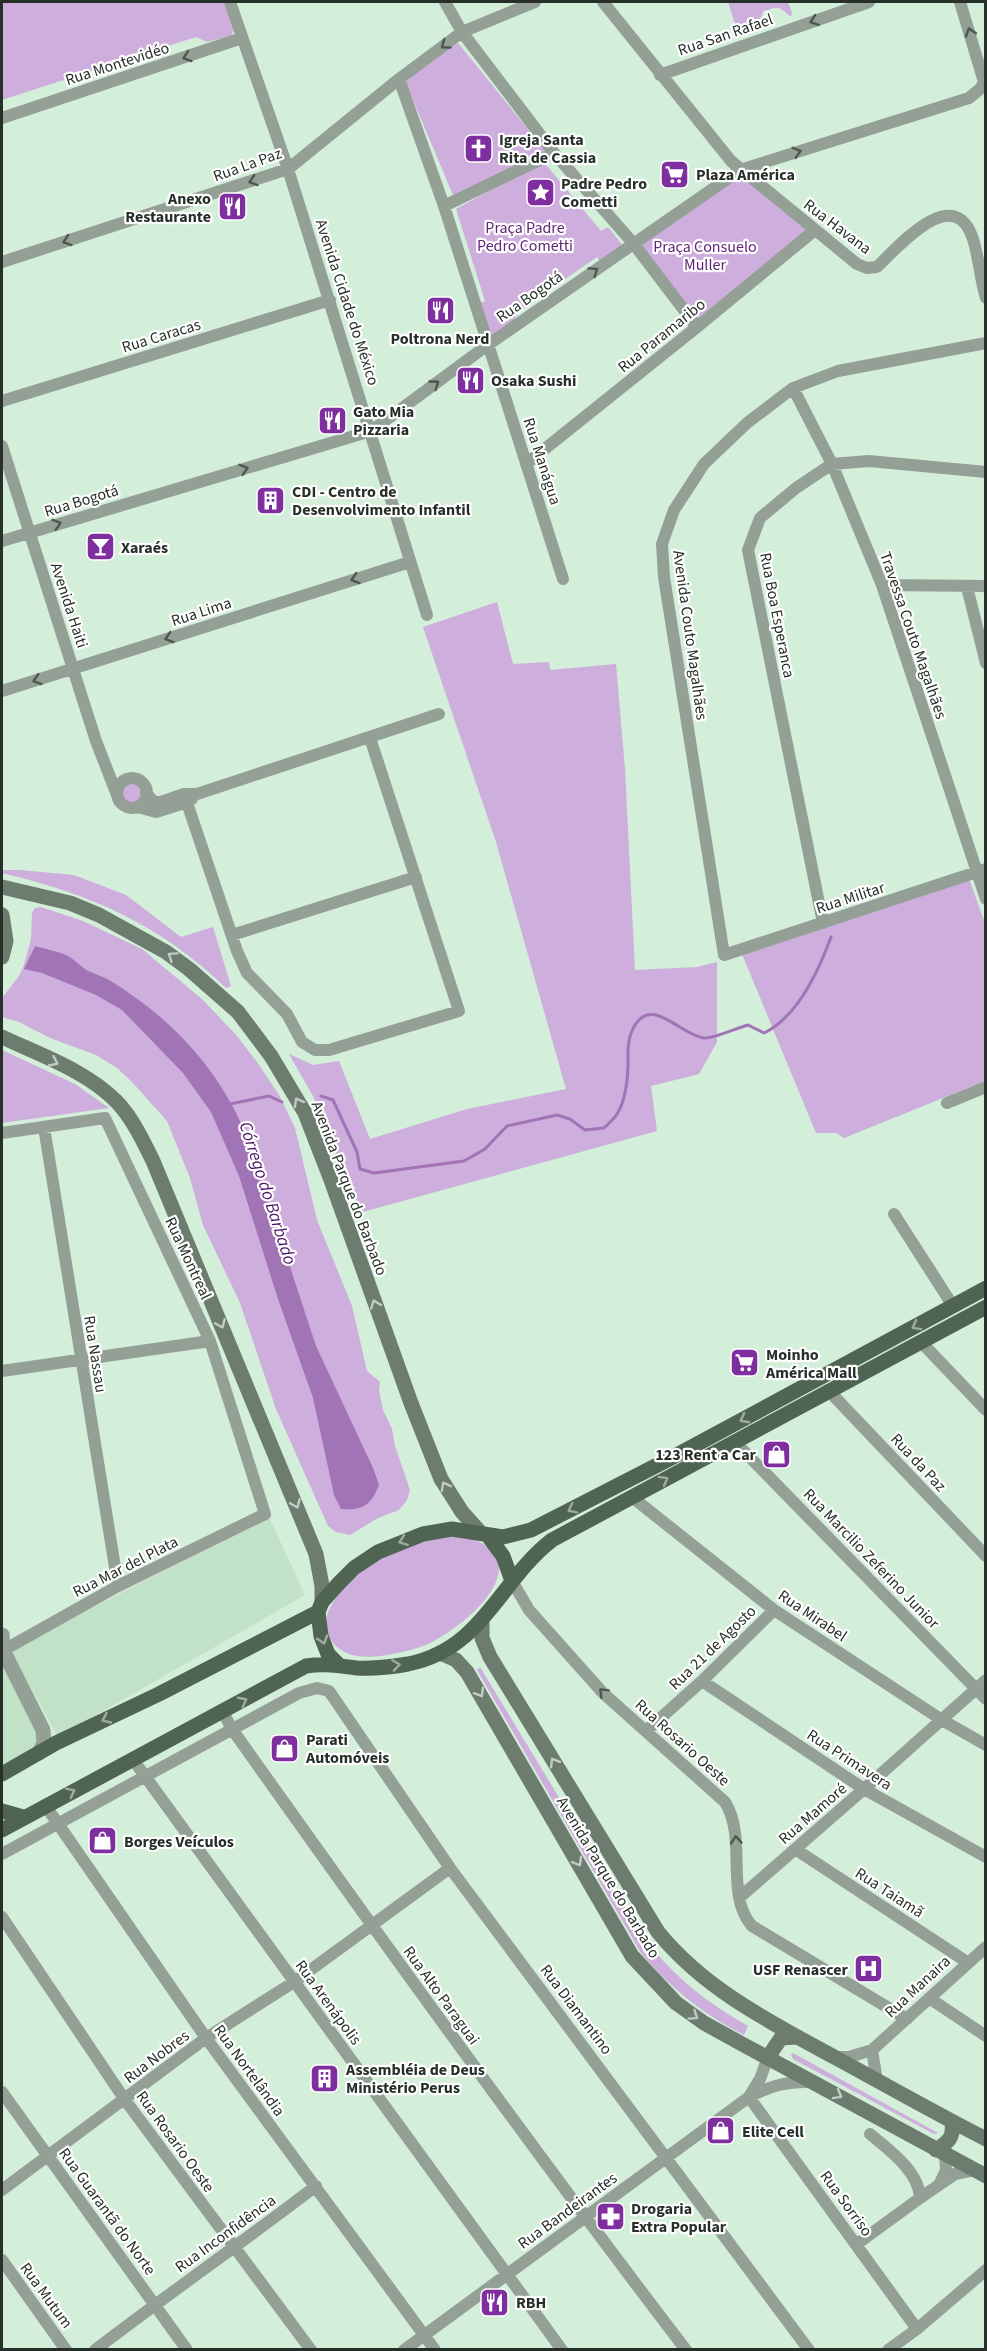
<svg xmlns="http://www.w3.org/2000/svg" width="987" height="2351" font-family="'Source Sans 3',sans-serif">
<rect width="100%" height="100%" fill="#d3eed9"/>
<path fill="#c2e2c8" d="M269,1517L305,1595L58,1737L10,1650Z
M2,1663L44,1743L2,1767Z"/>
<path fill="#cdaedd" d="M2,2H225L234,30L231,36L207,42L196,37L2,100Z
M728,2H788L792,13L791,16C786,14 782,7 776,8C772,8 768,10 763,11L760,22L757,20L747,22L741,26L735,24Z
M458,43L544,149L543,153L453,195L405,81L407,76Z
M543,161L601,231L608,227L624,247L601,263L597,257L519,311L509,329L494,337L489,335L478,304L485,301L456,209Z
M739,174L808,229L697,319L640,246Z
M497,602L513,664L549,662L550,670L616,664L625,769L635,970L697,967L717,962V1042L699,1074L651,1086L657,1131L359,1213L313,1096L289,1054L313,1065L339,1061L370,1139L467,1109L566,1089L496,842L423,627Z
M120 793a12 12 0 1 1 24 0a12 12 0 1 1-24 0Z
M20,870L74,875L126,895L181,937L213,927L231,986L226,988C160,924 90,894 2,873V870Z
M969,879L985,923V1081L844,1138L836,1133H816L742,954Z
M41,907L83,921L142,949L202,999L237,1036L257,1062L279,1095L295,1128L317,1220L352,1306L367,1371L380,1382L379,1390L383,1410L392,1429L395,1446L410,1490L407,1500L399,1510L378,1518L350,1535L336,1532L328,1526L276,1409L240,1303L203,1225L190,1178L167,1121L132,1082L117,1068L96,1055L50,1038L19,1022L2,1017V998L19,976L24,965L31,939L32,913L35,908Z
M2,1050L75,1084L109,1108L2,1123Z
M461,1535C539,1556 479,1615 439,1638C423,1648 404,1652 387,1655C364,1659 338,1658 328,1634C326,1628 325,1622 327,1616C334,1592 362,1570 383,1557C406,1542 435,1539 461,1535Z
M480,1667L644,1938C675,1978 705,2001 748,2026L744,2035C703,2014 670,1988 641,1953L477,1670Z
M793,2053L938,2133L934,2134L793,2059L791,2055Z"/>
<path fill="#a174b6" d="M35,946C45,949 57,951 66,955C74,959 80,966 88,971C95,974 102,976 109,980C173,1019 220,1070 248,1139L316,1346L373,1468L379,1485C371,1505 363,1511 341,1509L334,1495L313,1398L278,1299L239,1176L211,1112L183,1073L122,1010L96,995L42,973L24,969Z"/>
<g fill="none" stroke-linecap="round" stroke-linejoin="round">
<path stroke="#a174b6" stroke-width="3" d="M321,1096L333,1100L357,1152L360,1169L374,1173L464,1161L485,1149L507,1126L557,1115L570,1119L585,1130L604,1128C608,1124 614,1119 617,1114C625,1102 628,1080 628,1065C628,1050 627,1038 635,1025C653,996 682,1036 704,1038C714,1039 736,1028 748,1025L764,1033C797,1017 819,970 831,937
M230,1104L269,1096L282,1102"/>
<path stroke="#949f96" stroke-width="12" d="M230,2L288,169L427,615
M445,2L462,32L554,153L633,243L697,327
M603,2L731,161L857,264L867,268L877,267C898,247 954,181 973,239C979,258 980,279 986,298
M660,75L869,2
M399,79L444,206L563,579
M2,118L242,38
M444,206L554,153
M2,262L288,169L399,79L462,32L535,2
M986,343L838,371L793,388L747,423L704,464L674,510L662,544L664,577L724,955L986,869
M793,388L832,464L882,585L986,899
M2,401L330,300
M2,446L96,741L117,795
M526,464L697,327L815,230
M2,541L371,431L489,344L740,170L969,98L980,89L984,82L960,2
M882,585L986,586
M967,587L986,663
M2,691L410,562
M117 793a15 15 0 1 1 30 0a15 15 0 1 1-30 0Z
M146,793L152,800L158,803L184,794H197L439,714
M184,794L237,951L247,973L287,1014L302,1042L315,1050H329L459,1011L370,738
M138,807L156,812L188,802L192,799
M823,923L748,550L760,518L796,488L832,464L869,461L986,472
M232,935L416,877
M947,1103L986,1087
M44,1127L118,1586
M2,1133L105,1118L210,1341L265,1514L118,1586L2,1651
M894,1214L953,1306
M921,1342L986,1410
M2,1371L210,1341
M828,1390L986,1556
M734,1441L986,1699
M632,1497L774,1610L942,1720L986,1745
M512,1581L529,1610L603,1693L725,1802C748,1839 724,1894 752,1926L907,2019
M702,1681L864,1789L986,1857
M223,1712L232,1729C380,1938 530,2146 686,2350
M646,1731L702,1681L774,1610
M134,1761L562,2350
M45,1805L206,2038L435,2350
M795,1849L967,1962
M2,1854L299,1693L317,1688L329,1691L450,1868L809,2350
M739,1898L864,1789L986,1680
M2,1917L125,2100L311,2350
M929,1998L986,2036
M872,2050L877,2081
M768,2057L760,2079L749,2097C770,2086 787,2081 812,2082
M835,2057H849L872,2050L986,1947
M2,2092L187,2350
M940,2183L946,2170L945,2154
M2,2190L206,2038L294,1982L450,1868
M920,2198L955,2174L975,2170
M857,2244L920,2198C919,2171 888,2149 870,2134
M2,2260L66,2350
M95,2350C168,2294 243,2242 316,2186
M404,2350L749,2097L917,2329
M888,2350L917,2329L986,2270"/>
<path stroke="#949f96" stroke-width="15" d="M2,1635L3,1650L43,1730L44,1743L39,1753"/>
<path stroke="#6c7c6f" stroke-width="15" d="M2,887L70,903L99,915L166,952L189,969L238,1012L271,1056L305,1113L331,1180L411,1403L441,1479L462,1512L480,1532
M2,915L6,941L2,957
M2,1037C40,1055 87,1071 117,1102C133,1119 143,1141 153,1161L316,1554L322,1586V1602
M482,1622V1638L490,1657L658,1932C705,1990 772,2023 836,2058C886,2085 935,2113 986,2139
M440,1653L456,1660L467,1672L632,1956L676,2003L704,2023L742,2044L986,2176
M768,2057L781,2038L796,2037
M936,2150C949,2142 954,2137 952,2122"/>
<path stroke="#506454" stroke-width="15" d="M488,1536L503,1556L512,1581
M338,1664L328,1654L321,1636L318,1612L322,1602L340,1582L354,1568L378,1552L423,1534L452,1529L503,1537L531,1530L675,1456L986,1288
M2,1774L56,1743L159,1694L318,1612
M2,1811L23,1817
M2,1830L306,1666C326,1663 338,1666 357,1668C374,1669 391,1667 408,1664C483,1649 499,1581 552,1540L986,1307"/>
</g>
<defs><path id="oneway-chevron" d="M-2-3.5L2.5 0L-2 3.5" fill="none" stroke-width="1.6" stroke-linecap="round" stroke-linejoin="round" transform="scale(1.5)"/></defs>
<g stroke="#4c574e">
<use href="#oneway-chevron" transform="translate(814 21) rotate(161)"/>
<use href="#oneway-chevron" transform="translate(970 32) rotate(-108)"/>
<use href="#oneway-chevron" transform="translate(445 45) rotate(144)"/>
<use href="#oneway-chevron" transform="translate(187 57) rotate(162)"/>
<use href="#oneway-chevron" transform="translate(797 152) rotate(-17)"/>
<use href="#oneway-chevron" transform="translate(253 181) rotate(162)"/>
<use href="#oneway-chevron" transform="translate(67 241) rotate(162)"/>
<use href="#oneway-chevron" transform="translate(594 271) rotate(-35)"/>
<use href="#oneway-chevron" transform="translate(435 384) rotate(-36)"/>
<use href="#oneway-chevron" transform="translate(244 469) rotate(-17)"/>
<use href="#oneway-chevron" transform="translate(57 524) rotate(-17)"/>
<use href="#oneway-chevron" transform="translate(355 579) rotate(162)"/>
<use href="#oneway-chevron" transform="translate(169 638) rotate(162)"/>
<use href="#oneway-chevron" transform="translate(37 680) rotate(162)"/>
<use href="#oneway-chevron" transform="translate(603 1692) rotate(-135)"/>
<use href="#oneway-chevron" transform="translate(736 1840) rotate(-95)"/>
</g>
<g stroke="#c4cbc5">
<use href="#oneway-chevron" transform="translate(172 956) rotate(-145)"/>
<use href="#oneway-chevron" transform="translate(54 1062) rotate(25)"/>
<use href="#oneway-chevron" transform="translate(298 1102) rotate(-119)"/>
<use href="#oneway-chevron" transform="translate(375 1304) rotate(-110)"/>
<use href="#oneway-chevron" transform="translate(221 1324) rotate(67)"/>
<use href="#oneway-chevron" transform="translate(445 1486) rotate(-118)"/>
<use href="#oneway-chevron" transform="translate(296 1504) rotate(67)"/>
<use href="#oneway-chevron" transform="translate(480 1693) rotate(59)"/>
<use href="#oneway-chevron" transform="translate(554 1762) rotate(-121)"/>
<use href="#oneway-chevron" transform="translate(578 1862) rotate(60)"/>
<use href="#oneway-chevron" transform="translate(694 2016) rotate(35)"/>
<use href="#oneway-chevron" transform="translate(838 2095) rotate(29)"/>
</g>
<g stroke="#9faaa1">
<use href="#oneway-chevron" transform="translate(916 1326) rotate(151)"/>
<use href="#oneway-chevron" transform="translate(744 1419) rotate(152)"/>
<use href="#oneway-chevron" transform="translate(664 1480) rotate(-29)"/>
<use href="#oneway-chevron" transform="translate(572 1509) rotate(153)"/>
<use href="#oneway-chevron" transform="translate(403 1541) rotate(160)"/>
<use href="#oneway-chevron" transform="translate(323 1640) rotate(72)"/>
<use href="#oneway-chevron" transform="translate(396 1665) rotate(-8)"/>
<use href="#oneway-chevron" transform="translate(243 1701) rotate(-28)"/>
<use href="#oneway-chevron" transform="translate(106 1719) rotate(155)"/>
<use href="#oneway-chevron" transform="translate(71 1792) rotate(-27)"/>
</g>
<defs>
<symbol id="church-square" viewBox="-11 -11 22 22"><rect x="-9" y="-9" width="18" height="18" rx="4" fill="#7e2e9e" stroke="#fff"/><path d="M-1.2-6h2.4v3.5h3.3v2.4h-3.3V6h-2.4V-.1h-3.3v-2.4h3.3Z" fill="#fff"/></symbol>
<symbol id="supermarket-square" viewBox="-11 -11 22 22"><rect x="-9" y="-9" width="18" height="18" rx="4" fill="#7e2e9e" stroke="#fff"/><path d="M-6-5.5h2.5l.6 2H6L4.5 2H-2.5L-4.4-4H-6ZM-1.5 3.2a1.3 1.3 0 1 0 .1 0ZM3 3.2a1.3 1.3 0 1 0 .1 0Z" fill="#fff"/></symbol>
<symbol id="sight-square" viewBox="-11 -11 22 22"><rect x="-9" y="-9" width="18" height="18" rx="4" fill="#7e2e9e" stroke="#fff"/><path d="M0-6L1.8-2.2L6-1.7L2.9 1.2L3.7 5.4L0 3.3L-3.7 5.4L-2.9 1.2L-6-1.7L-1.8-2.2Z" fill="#fff"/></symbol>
<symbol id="restaurant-square" viewBox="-11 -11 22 22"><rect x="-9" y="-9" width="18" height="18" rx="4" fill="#7e2e9e" stroke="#fff"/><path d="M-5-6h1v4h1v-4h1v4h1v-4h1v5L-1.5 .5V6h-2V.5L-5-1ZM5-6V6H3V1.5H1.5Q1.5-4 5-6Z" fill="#fff"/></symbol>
<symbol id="building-square" viewBox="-11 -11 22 22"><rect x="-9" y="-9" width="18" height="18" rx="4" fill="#7e2e9e" stroke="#fff"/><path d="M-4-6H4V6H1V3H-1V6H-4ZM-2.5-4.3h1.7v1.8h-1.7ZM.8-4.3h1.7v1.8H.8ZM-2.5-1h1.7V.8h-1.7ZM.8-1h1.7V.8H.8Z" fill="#fff"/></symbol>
<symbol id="bar-square" viewBox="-11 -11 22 22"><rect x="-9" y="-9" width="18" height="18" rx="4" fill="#7e2e9e" stroke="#fff"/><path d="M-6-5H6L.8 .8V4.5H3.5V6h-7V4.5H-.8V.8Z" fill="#fff"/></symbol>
<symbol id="shop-square" viewBox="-11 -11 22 22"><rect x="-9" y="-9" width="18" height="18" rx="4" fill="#7e2e9e" stroke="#fff"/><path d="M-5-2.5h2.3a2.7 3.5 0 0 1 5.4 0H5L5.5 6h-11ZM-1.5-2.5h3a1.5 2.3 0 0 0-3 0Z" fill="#fff"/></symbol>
<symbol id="hospital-square" viewBox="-11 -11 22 22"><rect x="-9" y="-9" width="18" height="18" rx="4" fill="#7e2e9e" stroke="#fff"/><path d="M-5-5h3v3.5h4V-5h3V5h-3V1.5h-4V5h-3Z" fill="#fff"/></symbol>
<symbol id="pharmacy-square" viewBox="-11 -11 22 22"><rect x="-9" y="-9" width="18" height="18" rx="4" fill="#7e2e9e" stroke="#fff"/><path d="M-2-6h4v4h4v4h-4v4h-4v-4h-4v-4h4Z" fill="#fff"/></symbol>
</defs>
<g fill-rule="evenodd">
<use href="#church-square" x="462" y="132" width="33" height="33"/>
<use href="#supermarket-square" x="658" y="158" width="33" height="33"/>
<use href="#sight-square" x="524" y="176" width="33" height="33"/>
<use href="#restaurant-square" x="216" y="190" width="33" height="33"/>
<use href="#restaurant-square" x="424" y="294" width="33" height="33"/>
<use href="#restaurant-square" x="454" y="364" width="33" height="33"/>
<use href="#restaurant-square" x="316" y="404" width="33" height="33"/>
<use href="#building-square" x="254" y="484" width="33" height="33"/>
<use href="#bar-square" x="84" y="530" width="33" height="33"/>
<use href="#supermarket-square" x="728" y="1346" width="33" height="33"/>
<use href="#shop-square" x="760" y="1438" width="33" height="33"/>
<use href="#shop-square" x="268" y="1732" width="33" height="33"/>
<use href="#shop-square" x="86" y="1824" width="33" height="33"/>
<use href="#hospital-square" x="852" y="1952" width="33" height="33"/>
<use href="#building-square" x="308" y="2062" width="33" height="33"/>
<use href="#shop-square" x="704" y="2114" width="33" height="33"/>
<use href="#pharmacy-square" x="594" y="2200" width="33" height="33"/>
<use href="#restaurant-square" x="478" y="2286" width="33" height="33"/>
</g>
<g text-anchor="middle" stroke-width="4.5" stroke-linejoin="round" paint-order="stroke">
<g font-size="16" fill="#263028" stroke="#fff">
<text transform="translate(725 34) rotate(-19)" y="6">Rua San Rafael</text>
<text transform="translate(117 63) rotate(-18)" y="6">Rua Montevidéo</text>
<text transform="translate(247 164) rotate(-20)" y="6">Rua La Paz</text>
<text transform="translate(838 226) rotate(37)" y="6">Rua Havana</text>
<text transform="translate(529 296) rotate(-35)" y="6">Rua Bogotá</text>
<text transform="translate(348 302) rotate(72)" y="6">Avenida Cidade do México</text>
<text transform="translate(161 335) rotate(-17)" y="6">Rua Caracas</text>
<text transform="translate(661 335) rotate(-39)" y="6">Rua Paramaribo</text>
<text transform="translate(543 461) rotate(72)" y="6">Rua Manágua</text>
<text transform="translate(81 500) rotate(-17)" y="6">Rua Bogotá</text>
<text transform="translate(70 605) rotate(72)" y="6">Avenida Haiti</text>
<text transform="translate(201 611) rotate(-18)" y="6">Rua Lima</text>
<text transform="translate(778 615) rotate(79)" y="6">Rua Boa Esperanca</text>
<text transform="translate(691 635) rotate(82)" y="6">Avenida Couto Magalhães</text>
<text transform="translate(914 635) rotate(71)" y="6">Travessa Couto Magalhães</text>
<text transform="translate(850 897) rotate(-18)" y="6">Rua Militar</text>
<text transform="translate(350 1188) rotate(69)" y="6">Avenida Parque do Barbado</text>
<text transform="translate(189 1258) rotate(65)" y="6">Rua Montreal</text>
<text transform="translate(96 1354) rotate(81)" y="6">Rua Nassau</text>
<text transform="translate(919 1462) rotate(47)" y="6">Rua da Paz</text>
<text transform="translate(872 1558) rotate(46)" y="6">Rua Marcilio Zeferino Junior</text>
<text transform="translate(125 1566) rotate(-27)" y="6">Rua Mar del Plata</text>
<text transform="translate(813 1615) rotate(34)" y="6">Rua Mirabel</text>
<text transform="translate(712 1647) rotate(-44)" y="6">Rua 21 de Agosto</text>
<text transform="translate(683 1742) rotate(42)" y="6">Rua Rosario Oeste</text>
<text transform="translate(850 1759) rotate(33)" y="6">Rua Primavera</text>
<text transform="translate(812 1813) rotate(-41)" y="6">Rua Mamoré</text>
<text transform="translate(609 1877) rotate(59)" y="6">Avenida Parque do Barbado</text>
<text transform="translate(890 1892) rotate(33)" y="6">Rua Taiamã</text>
<text transform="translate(917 1986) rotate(-43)" y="6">Rua Manaira</text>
<text transform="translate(442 1995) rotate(54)" y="6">Rua Alto Paraguai</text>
<text transform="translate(329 2002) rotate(54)" y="6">Rua Arenápolis</text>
<text transform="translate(577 2009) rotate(53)" y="6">Rua Diamantino</text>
<text transform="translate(156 2056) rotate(-37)" y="6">Rua Nobres</text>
<text transform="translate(250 2070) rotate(54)" y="6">Rua Nortelândia</text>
<text transform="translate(176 2141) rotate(54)" y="6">Rua Rosario Oeste</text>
<text transform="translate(847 2203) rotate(54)" y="6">Rua Sorriso</text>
<text transform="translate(567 2210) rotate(-36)" y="6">Rua Bandeirantes</text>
<text transform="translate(108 2211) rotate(54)" y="6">Rua Guarantã do Norte</text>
<text transform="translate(225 2233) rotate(-36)" y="6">Rua Inconfidência</text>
<text transform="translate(47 2295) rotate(54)" y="6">Rua Mutum</text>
</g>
<g font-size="16" font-weight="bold" fill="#263028" stroke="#fff" text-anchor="start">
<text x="499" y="145">Igreja Santa<tspan x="499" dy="18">Rita de Cassia</tspan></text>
<text x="696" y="180">Plaza América</text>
<text x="561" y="189">Padre Pedro<tspan x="561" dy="18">Cometti</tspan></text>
<text x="211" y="204" text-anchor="end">Anexo<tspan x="211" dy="18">Restaurante</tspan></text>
<text x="440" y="344" text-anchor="middle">Poltrona Nerd</text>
<text x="491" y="386">Osaka Sushi</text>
<text x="353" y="417">Gato Mia<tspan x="353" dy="18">Pizzaria</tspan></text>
<text x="292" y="497">CDI - Centro de<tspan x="292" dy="18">Desenvolvimento Infantil</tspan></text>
<text x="121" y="553">Xaraés</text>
<text x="766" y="1360">Moinho<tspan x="766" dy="18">América Mall</tspan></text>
<text x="756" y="1460" text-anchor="end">123 Rent a Car</text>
<text x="306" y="1745">Parati<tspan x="306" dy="18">Automóveis</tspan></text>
<text x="124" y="1847">Borges Veículos</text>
<text x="848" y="1975" text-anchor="end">USF Renascer</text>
<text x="346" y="2075">Assembléia de Deus<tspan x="346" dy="18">Ministério Perus</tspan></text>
<text x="742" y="2137">Elite Cell</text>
<text x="631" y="2214">Drogaria<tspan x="631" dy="18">Extra Popular</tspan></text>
<text x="516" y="2308">RBH</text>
</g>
<g font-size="16" fill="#602677" stroke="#fff">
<text x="525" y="233">Praça Padre<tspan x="525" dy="18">Pedro Cometti</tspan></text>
<text x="705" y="252">Praça Consuelo<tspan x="705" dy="18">Muller</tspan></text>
</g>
<g font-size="18" font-style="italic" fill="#4f1466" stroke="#fff">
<text transform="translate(268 1193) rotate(72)" y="6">Córrego do Barbado</text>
</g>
</g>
<rect width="987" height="2351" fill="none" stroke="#263028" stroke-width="6"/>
</svg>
